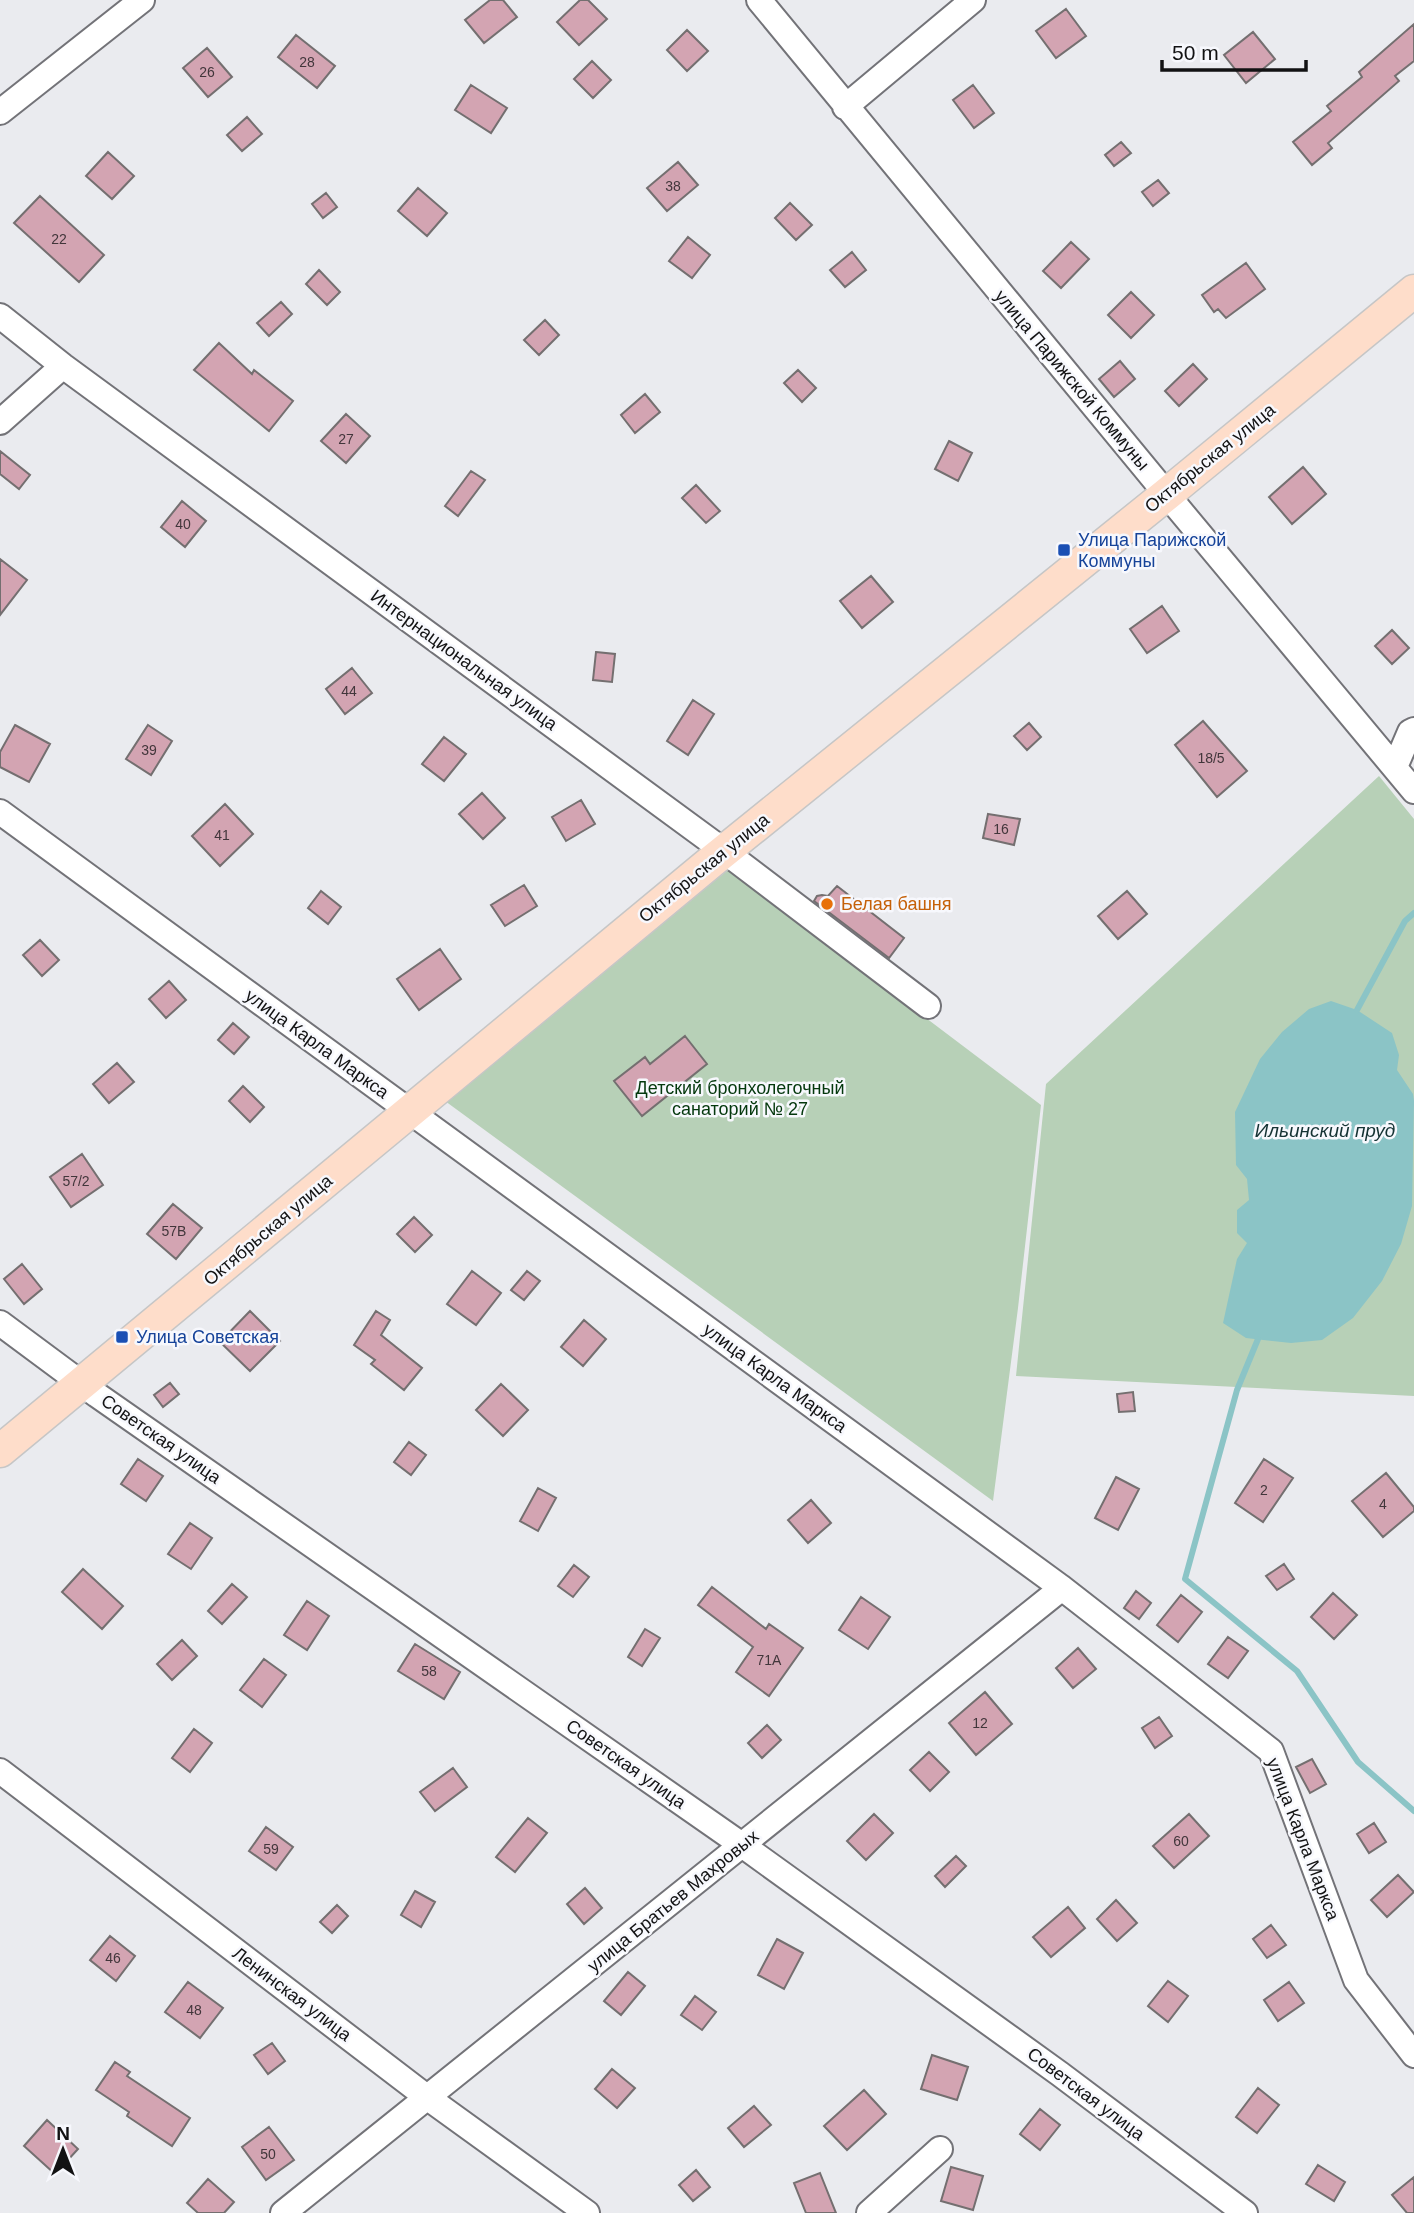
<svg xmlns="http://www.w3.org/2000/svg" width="1414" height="2213" font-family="Arial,sans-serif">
<rect width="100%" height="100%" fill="#eaebef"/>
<path fill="#b7d0b7" d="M1379,776L1414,819V1396L1016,1376L1046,1084Z
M729,869L1041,1105L1018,1308L993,1501L445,1101Z"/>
<path fill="#8bc4c6" d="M1331,1001L1357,1010L1392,1033L1399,1055L1397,1070L1413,1094L1414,1101L1412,1206L1401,1244L1382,1281L1353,1318L1322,1340L1291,1343L1246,1338L1223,1323L1237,1259L1247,1243L1237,1233V1210L1249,1200L1247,1179L1236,1165L1235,1112L1260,1059L1282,1032L1309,1009Z"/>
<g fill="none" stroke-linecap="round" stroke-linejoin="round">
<path stroke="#8bc4c6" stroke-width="6" d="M1357,1010L1405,921L1414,913
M1258,1339L1237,1390L1185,1579L1297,1671L1358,1762L1414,1811"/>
</g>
<path fill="#d3a4b2" stroke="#746f70" stroke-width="2" d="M490,0H503L517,17L484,43L465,20Z
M580,0H588L607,19L579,45L557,22Z
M1066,9L1086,36L1056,58L1036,31Z
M1414,24V61L1395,76L1399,81L1328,143L1332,148L1312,165L1293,142L1331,111L1327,106L1362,77L1359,72Z
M687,30L708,51L687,71L667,50Z
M1253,32L1275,59L1246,83L1224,55Z
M296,35L335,66L317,88L278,57Z
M207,48L232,77L208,97L183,68Z
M592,61L611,80L593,98L574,79Z
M471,85L507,108L491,133L455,110Z
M973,85L994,113L974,128L953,100Z
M247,117L262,134L242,151L227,135Z
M1121,142L1131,153L1114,166L1105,155Z
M108,152L134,176L112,199L86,176Z
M678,162L698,185L667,211L647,188Z
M1158,180L1169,193L1153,206L1142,192Z
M418,188L447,213L427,236L398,211Z
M326,193L337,207L323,218L312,204Z
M40,196L104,255L79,282L14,223Z
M790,203L812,225L796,240L775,218Z
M688,237L710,255L692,278L669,261Z
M1071,242L1089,259L1061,288L1043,271Z
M852,252L866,270L845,287L830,270Z
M1246,263L1265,289L1226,318L1218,309L1214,312L1202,295Z
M319,270L340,292L327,305L306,284Z
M1131,292L1154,315L1131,338L1108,315Z
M281,302L292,314L269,336L257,323Z
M545,320L559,335L539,355L524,340Z
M219,343L252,374L254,370L293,401L269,431L194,370Z
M1120,361L1135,379L1114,397L1099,379Z
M1193,364L1207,379L1179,406L1165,391Z
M798,370L816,388L802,402L784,383Z
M645,394L660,412L635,433L621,415Z
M346,414L370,436L346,463L321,441Z
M949,441L972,453L958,481L935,469Z
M0,451L30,475L19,489L0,474Z
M1303,467L1326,494L1292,524L1269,497Z
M471,471L485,480L458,516L445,506Z
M696,485L720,511L706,523L682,498Z
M182,501L206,521L185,547L161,527Z
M0,559L27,580L0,615Z
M871,576L893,602L862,628L840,601Z
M1162,606L1179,631L1147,653L1130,629Z
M1392,630L1409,648L1392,664L1375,646Z
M596,652L615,654L612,682L593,680Z
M352,668L372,693L345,714L326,689Z
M693,700L714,714L688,755L667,741Z
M1203,721L1247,771L1217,797L1175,745Z
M1029,723L1041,737L1027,750L1014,736Z
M15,725L50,744L29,782L0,767V752Z
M148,725L172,741L151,775L126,759Z
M444,737L466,754L444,781L422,764Z
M482,793L505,818L483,839L459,814Z
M581,800L595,824L566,841L552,817Z
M225,804L253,834L220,866L192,836Z
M988,814L1020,819L1014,845L983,838Z
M524,885L537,906L505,926L491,905Z
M837,886L904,938L889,958L814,901L817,896L822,895L828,896Z
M321,891L341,907L328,924L308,908Z
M1127,891L1147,914L1118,939L1098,916Z
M40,940L59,960L42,976L23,955Z
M440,949L461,979L419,1010L397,979Z
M169,981L186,1000L166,1018L149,999Z
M233,1023L249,1037L234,1054L218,1040Z
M685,1036L707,1064L642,1116L614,1081L645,1057L650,1064Z
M117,1063L134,1082L109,1103L93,1084Z
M243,1086L264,1107L250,1122L229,1101Z
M82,1154L103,1185L71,1207L50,1177Z
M173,1204L202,1228L176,1259L147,1234Z
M414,1217L432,1235L415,1252L397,1234Z
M22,1264L42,1289L24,1304L4,1279Z
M472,1271L501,1293L476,1325L447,1304Z
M527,1271L540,1281L524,1300L511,1290Z
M250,1311L280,1341L250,1371L220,1342Z
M376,1311L390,1320L381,1335L422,1368L404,1390L371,1364L375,1360L354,1345Z
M584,1320L606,1339L583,1366L561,1347Z
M170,1383L179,1394L163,1407L154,1395Z
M501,1384L528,1410L503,1436L476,1410Z
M1133,1392L1135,1411L1119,1412L1117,1394Z
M409,1442L426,1455L411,1475L394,1462Z
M138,1459L163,1476L146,1501L121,1484Z
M1264,1459L1293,1478L1263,1522L1235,1503Z
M1386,1473L1414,1507V1511L1383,1537L1352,1501Z
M1116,1477L1139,1489L1118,1530L1095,1518Z
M538,1488L556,1498L538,1531L520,1521Z
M811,1500L831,1523L808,1543L788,1520Z
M190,1523L212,1538L191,1569L168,1554Z
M1284,1564L1294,1579L1277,1590L1266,1576Z
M574,1565L589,1577L573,1597L558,1586Z
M83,1569L123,1606L102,1629L62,1592Z
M232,1584L247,1597L222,1624L208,1611Z
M712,1587L766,1629L769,1624L803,1648L769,1696L736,1672L753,1647L698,1605Z
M1136,1591L1151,1603L1139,1619L1124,1608Z
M1333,1593L1357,1615L1334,1639L1311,1617Z
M1181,1595L1202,1612L1178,1642L1157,1625Z
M861,1597L890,1617L868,1649L839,1630Z
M307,1601L329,1616L307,1650L284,1635Z
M645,1629L660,1638L642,1666L628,1657Z
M1228,1637L1248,1651L1228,1678L1208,1664Z
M182,1640L197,1656L172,1680L157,1664Z
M415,1644L460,1672L444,1699L398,1671Z
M1078,1648L1096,1669L1073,1688L1056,1668Z
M264,1659L286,1675L262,1707L240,1690Z
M985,1692L1012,1724L976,1755L949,1723Z
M1159,1717L1172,1736L1155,1748L1142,1728Z
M767,1725L781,1740L762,1758L748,1743Z
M194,1729L212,1743L190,1772L172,1758Z
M929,1752L949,1772L930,1791L910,1770Z
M1312,1759L1326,1784L1310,1793L1296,1767Z
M453,1768L467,1787L435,1811L420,1792Z
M874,1814L893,1833L866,1860L847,1841Z
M1189,1814L1209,1836L1174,1868L1153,1846Z
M528,1818L547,1833L515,1872L496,1857Z
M1374,1823L1386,1842L1369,1853L1357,1834Z
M266,1827L293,1847L276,1870L249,1851Z
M956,1856L966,1866L945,1887L935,1876Z
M1398,1875L1414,1892L1387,1917L1371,1900Z
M585,1888L602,1908L584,1924L567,1904Z
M415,1891L435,1902L421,1927L401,1915Z
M1116,1900L1137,1923L1117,1941L1097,1919Z
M337,1905L348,1916L332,1933L320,1922Z
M1068,1907L1085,1928L1051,1957L1033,1937Z
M1271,1925L1286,1945L1267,1958L1253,1939Z
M110,1936L135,1956L116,1981L90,1960Z
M777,1939L803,1953L784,1989L758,1975Z
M628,1972L645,1986L621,2015L604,2001Z
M1168,1981L1188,1996L1168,2022L1148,2006Z
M188,1982L223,2008L200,2038L165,2012Z
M1289,1982L1304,2003L1278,2021L1264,2000Z
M695,1996L716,2012L702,2030L681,2015Z
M272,2043L285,2061L268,2074L254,2055Z
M932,2055L968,2067L957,2100L921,2089Z
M115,2062L130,2072L127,2076L190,2118L172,2146L127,2116L129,2112L96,2090Z
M612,2069L635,2088L617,2108L595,2089Z
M1258,2088L1279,2105L1257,2133L1236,2117Z
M864,2090L886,2114L847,2150L824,2126Z
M754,2106L771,2125L744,2147L728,2128Z
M1040,2109L1060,2125L1040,2150L1020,2134Z
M47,2120L78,2149L55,2174L24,2146Z
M269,2127L294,2160L266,2180L242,2147Z
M1318,2165L1345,2182L1334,2201L1306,2184Z
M951,2167L983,2176L973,2210L941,2201Z
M696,2170L710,2187L693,2201L679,2185Z
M820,2173L836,2213H806L794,2183Z
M1414,2177V2213H1407L1392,2195Z
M208,2179L234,2202L224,2213H198L187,2203Z"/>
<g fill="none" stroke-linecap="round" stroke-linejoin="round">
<defs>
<path id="minor" d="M759,0L1173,502L1414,791
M845,107L973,0
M0,112L142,0
M0,316L63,366L724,851L928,1006
M0,422L63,366
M1395,767L1410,732L1414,730
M0,812L1062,1588L1271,1751L1356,1980L1414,2055
M0,1323L97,1395L742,1845L1060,2074L1245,2213
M0,1771L428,2098L587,2213
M283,2213L1062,1588
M869,2213L940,2149"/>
<path id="major" d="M0,1451L712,861L1167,494L1414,291"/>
</defs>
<use href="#minor" stroke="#737378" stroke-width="28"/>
<use href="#major" stroke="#c6c6c6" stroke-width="35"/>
<use href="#minor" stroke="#fff" stroke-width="24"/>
<use href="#major" stroke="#feddca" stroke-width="32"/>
</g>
<g fill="#1a4fb4" stroke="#f7f8fd" stroke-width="2.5">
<rect x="1057" y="543" width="14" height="14" rx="3.5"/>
<rect x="115" y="1330" width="14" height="14" rx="3.5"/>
</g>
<circle fill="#e8710a" stroke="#f7f8fd" stroke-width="2.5" cx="827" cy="904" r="7"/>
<g text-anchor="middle" stroke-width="5" stroke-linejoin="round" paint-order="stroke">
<g font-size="14" fill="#42363b">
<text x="307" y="67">28</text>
<text x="207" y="77">26</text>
<text x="673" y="191">38</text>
<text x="59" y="244">22</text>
<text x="346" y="444">27</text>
<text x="183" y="529">40</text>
<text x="349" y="696">44</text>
<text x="149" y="755">39</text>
<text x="1211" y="763">18/5</text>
<text x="1001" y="834">16</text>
<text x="222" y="840">41</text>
<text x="76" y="1186">57/2</text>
<text x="174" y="1236">57В</text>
<text x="1264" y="1495">2</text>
<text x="1383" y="1509">4</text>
<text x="769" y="1665">71А</text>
<text x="429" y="1676">58</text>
<text x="980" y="1728">12</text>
<text x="1181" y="1846">60</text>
<text x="271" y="1854">59</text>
<text x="113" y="1963">46</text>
<text x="194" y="2015">48</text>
<text x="268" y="2159">50</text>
</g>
<g font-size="18" fill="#121213" stroke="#f7f8fd">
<text transform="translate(1072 380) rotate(50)" y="6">улица Парижской Коммуны</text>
<text transform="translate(1210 458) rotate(-39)" y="6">Октябрьская улица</text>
<text transform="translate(464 660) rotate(36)" y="6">Интернациональная улица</text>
<text transform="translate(704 868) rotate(-39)" y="6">Октябрьская улица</text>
<text transform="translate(317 1044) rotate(36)" y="6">улица Карла Маркса</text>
<text transform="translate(268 1230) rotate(-40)" y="6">Октябрьская улица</text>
<text transform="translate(775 1378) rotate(36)" y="6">улица Карла Маркса</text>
<text transform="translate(161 1439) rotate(35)" y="6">Советская улица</text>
<text transform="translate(626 1764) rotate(35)" y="6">Советская улица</text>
<text transform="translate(1303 1839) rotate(69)" y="6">улица Карла Маркса</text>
<text transform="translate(673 1901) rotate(-39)" y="6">улица Братьев Махровых</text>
<text transform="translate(292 1994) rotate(37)" y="6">Ленинская улица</text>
<text transform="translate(1086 2094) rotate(37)" y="6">Советская улица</text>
</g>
<g font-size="18" fill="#164399" stroke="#f7f8fd" text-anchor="start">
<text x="1078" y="546">Улица Парижской<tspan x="1078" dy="21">Коммуны</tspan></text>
<text x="136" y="1343">Улица Советская</text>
</g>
<g font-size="18" fill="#c56008" stroke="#f7f8fd" text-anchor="start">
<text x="841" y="910">Белая башня</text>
</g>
<g font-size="18" fill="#04380d" stroke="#f7f8fd">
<text x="740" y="1094">Детский бронхолегочный<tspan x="740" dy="21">санаторий № 27</tspan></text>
</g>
<g font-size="19" font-style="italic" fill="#153334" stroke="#f7f8fd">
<text x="1325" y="1137">Ильинский пруд</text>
</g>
</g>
<g transform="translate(63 2150)" stroke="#f7f8fd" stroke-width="5" paint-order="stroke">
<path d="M0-5L12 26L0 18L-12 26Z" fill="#121213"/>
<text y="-10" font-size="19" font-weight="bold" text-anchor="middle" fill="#121213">N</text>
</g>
<path d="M1162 60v10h144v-10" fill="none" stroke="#121213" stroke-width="3.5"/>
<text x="1172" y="60" font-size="21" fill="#121213" stroke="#f7f8fd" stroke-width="5" paint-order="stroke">50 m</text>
</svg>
